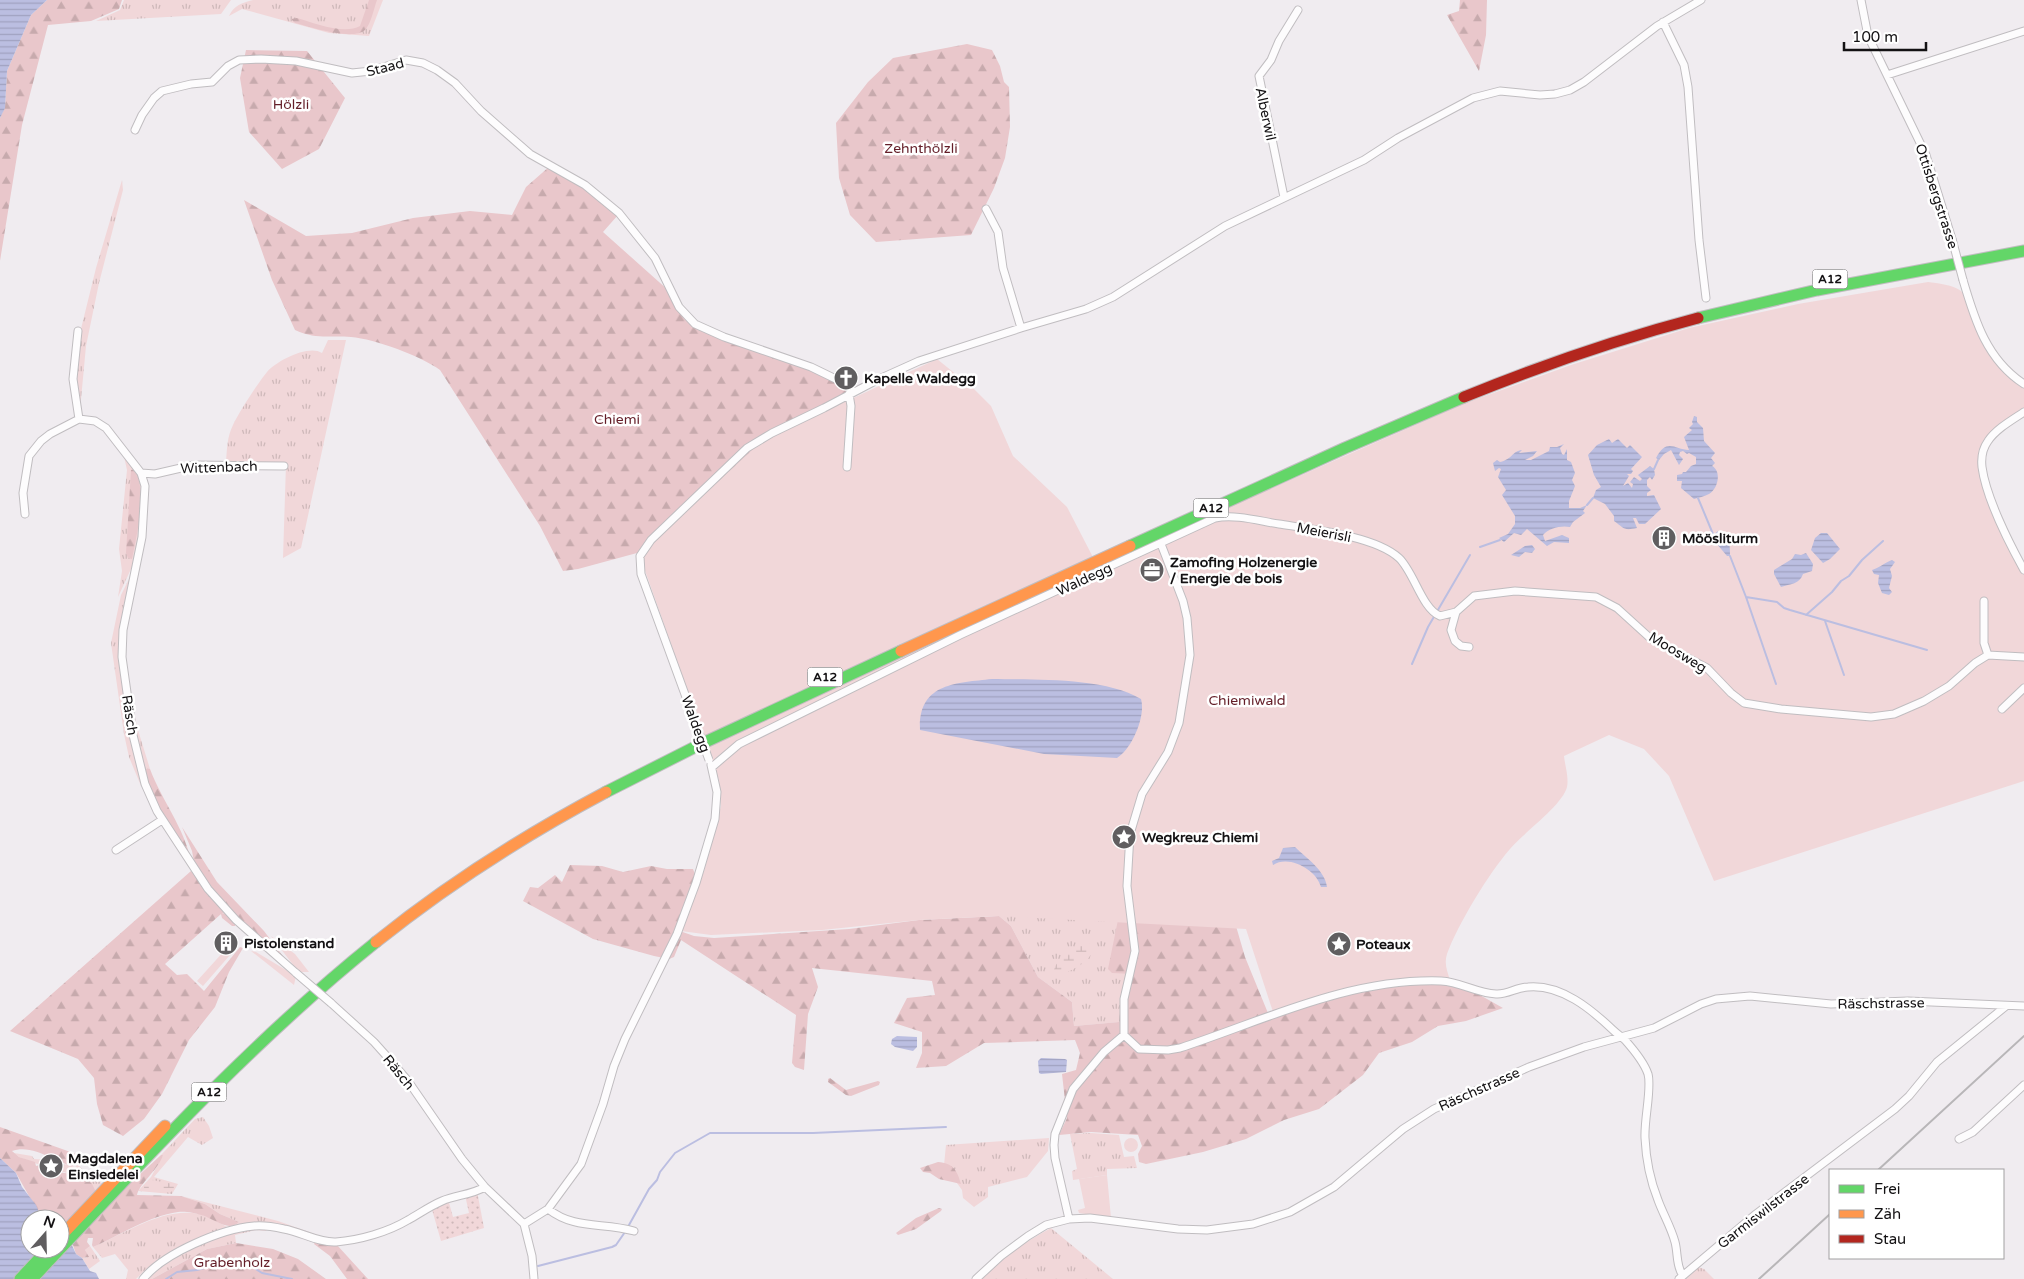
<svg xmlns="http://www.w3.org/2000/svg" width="2024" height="1279" font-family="'Varela Round',sans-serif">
<defs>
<pattern id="grass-tufts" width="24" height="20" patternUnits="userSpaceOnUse" patternTransform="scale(1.25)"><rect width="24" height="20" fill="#f1d7d9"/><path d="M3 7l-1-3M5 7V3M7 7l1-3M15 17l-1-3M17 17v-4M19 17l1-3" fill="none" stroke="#ceb8b9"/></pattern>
<pattern id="forest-firs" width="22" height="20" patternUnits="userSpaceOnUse" patternTransform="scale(1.25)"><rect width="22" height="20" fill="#e9c7cb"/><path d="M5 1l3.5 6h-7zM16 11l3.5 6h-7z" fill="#c7aaad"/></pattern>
<pattern id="wetland-marsh" width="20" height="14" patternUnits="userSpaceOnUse" patternTransform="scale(1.25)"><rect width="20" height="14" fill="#f1d7d9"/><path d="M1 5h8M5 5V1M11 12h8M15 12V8" fill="none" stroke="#ceb8b9"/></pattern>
<pattern id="garden-dots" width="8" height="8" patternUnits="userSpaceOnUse" patternTransform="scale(1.25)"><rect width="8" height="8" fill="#f1d7d9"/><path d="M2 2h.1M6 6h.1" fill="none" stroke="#ceb8b9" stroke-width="1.8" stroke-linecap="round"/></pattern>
<pattern id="water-rules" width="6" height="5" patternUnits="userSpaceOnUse" patternTransform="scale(1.25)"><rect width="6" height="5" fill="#bbbee1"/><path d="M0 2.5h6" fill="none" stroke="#a0a2c0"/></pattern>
</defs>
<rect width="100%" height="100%" fill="#f0ecf0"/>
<path fill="url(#grass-tufts)" d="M124,0H231L221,14L96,21L120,10Z
M253,0H383L369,36L329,33L242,9L229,16C234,5 242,3 253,0Z
M122,180L123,190L99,283L86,346L80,410L82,416L75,395L78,341L96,268Z
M328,340H346L301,548L283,558L286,464L226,463C227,449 227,437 233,425C239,412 258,383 267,372C276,361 309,344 322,353Z
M123,452L139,473L143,487L142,512L136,558L118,597L122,571L119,549L127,470Z
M134,569L121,672L128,722L141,786L129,757L124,734L111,643L121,595Z
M127,684L138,730L150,769L147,768L144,772Z
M1122,831L1133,974L1121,999L1120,1022L1074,1026L1072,1002L1038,977L1011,926L999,916Z
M271,936L295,954L309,972H300L297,970Z
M251,951L256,952L296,976L294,985Z
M203,1117L209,1126L213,1138L202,1145L188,1137L154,1177L178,1184L172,1194L138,1191L151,1177L163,1155H161L195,1119Z
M1091,1133L1119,1135L1124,1157L1134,1156L1137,1168L1107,1169V1175L1073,1180L1072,1171L1077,1169L1070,1134Z
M1049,1138L1048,1151L1027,1177L988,1187V1197L974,1207L963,1198L962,1190L944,1165L946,1145Z
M14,1153L32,1156L34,1159L49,1160L63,1167L64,1164L75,1167L78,1165L90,1176L103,1184L95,1192L74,1176L64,1172L54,1173L49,1171L40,1165L19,1157Z
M181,1196L278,1221L329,1239L252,1223L172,1252L143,1272L136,1279H126L128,1270L115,1254L102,1258L93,1247C126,1233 163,1207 199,1214C208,1216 218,1222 227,1227L239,1222L220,1214L205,1204Z
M257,1228L267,1229L266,1231L256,1230L235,1235L236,1243L207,1249L152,1279H146C175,1249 217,1236 257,1228Z
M1051,1228L1113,1279H982C1002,1257 1025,1242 1051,1228Z
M90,1246L100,1261L89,1269L82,1258H87L85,1250Z
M1698,1267L1704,1269L1714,1279H1682Z"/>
<path fill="url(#forest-firs)" d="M47,0H122L119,9L91,21L48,25L22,125L0,261V118L5,107L7,71L31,15Z
M369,0H377C374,8 371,24 365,30C353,41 310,27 295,23L291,19L297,18C314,23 344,35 360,26Z
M1460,0H1487L1486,35L1479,71L1447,15L1459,11Z
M967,44L992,50L1000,66L1004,82L1009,87L1010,127L1005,158L994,188L971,235L876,242L850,215L839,178L836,123L868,82L893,58Z
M246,50L307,51L345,98L319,149L282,169L249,132L240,78Z
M550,166L585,188L618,215L603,232L668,290L677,308L684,318L694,326L723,341L811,369L835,379L849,392L658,543L650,536L637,553L578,569L563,571L540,526L440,370C421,356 375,339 351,337C328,335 317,340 295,330L272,280L244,200L306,236L352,233L413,218L470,211L512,215L526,187Z
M135,469C147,492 137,534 132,559L128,558L126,553L131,470Z
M147,768L150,769C162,801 184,827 191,861L151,795L144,772Z
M182,827L217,882L264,931L285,959L237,918L195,867L192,851Z
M570,865L602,866L623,872L651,866L667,869H693L696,877L677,930L694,936L714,938L849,929L919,920L999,916L1011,926L1038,977L1072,1002L1074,1026L1119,1022L1122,988L1129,989L1133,974L1112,973L1108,969L1120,910L1236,926L1245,957L1270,1018L1346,993L1410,984L1444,983L1462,985L1503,1008L1466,1021L1438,1026L1412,1042L1379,1053L1363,1075L1319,1109L1284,1120L1246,1139L1203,1152L1146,1164L1139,1162L1138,1154L1142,1146L1138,1135L1091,1132L1059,1135L1067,1118L1062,1074L1076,1070L1080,1053L1075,1040L984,1043L946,1066L916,1068L922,1053V1032L894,1023L907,998L935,995L932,981L812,968L818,987L808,1014L804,1070L795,1067L792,1063L796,1015L681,940L674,957L669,959L654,956L593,939L523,901L530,887L538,888L555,875L562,882Z
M191,871L224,912L222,914L224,913L235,923V926H232L222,918L221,914L165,964L177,975L187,974L204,991L240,947L243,948L229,972L215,1007L189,1040L162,1094L144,1119L123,1136L103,1125L97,1104L94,1078L78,1059L10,1031Z
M830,1078L846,1090L878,1081L880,1082L879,1085L851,1096L846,1095L828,1082V1079Z
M0,1127L79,1155L78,1165C64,1170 36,1142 12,1151L19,1157L35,1162L36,1166L40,1165L54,1173C65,1171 72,1176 83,1175L92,1184L96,1192L122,1191L161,1155H163C159,1169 139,1184 137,1195L181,1196L205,1204L220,1214L239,1222C228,1233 214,1218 201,1215C195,1213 185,1211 178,1212C148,1216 121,1235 93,1247L92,1245L93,1238H88L87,1242L90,1246L85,1250L89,1257L82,1258L76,1254L73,1245L60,1238V1219H42L16,1173L0,1158Z
M938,1162C953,1163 957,1170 961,1184L939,1179L930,1173L923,1172L920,1168Z
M939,1208L942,1209L941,1211L916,1229L898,1235L896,1233L916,1218Z
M316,1239L337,1245L368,1279H347L330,1256L314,1244Z
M236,1243L273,1249L298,1259L326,1279H152L207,1249Z"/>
<path fill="url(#wetland-marsh)" d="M1089,943L1094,946C1092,961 1075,969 1062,974L1054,970C1059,954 1074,948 1089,943Z
M152,1180L173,1184L175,1187L171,1192L143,1190L146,1183Z"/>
<path fill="#f1d7d9" d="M1928,282C1937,283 1954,285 1961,291C1969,298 1970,314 1974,324C1983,351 2000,371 2024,387V409L1981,450L1996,518L2024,575V781L1714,881L1669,776L1644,749L1609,735L1564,756C1565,766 1569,777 1567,787C1562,806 1523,833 1510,849C1489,873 1458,924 1447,954C1444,963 1447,971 1450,980L1396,981L1343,989L1273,1012L1246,929L999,916L919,920L822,930L711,935L681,931L704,871L721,806L719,780L642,562L648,546L763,440L937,359L973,388L991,406L1013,456L1067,507L1097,565L1463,404L1571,365L1689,328L1798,304Z
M225,950L230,955L203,986L197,981Z
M1124 1145a7 7 0 1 1 14 0a7 7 0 1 1-14 0Z
M1107,1175L1111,1218L1079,1213L1078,1210L1085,1208L1079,1179Z"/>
<path fill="url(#garden-dots)" d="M477,1191L484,1228L441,1241L431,1206L448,1199L453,1217L469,1213L465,1195Z"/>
<path fill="url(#water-rules)" d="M0,0H47L31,15L7,71L5,108L0,118Z
M1694,416L1697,417V422L1703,428L1704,441L1715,453L1711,458L1715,463L1712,466C1722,471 1718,489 1709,494C1705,496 1698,498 1694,499L1681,488L1682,481H1677V475L1682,474L1683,472H1686L1691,466L1696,464V457L1689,453L1687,454L1683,451L1680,452L1679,455L1683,459L1679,465L1671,450L1664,454L1659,460L1656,458C1667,437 1675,450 1689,450L1684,437L1692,430L1689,428L1693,424L1692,422Z
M1609,439L1612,443L1618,439L1627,448L1630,445L1642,457L1631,469L1633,471L1631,474H1627L1629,476L1623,486L1628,483L1632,488L1633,484L1630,482L1634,477L1640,481L1642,479L1638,475L1650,466L1654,469L1655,475L1652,480L1650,477L1647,480V486L1651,490L1647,493V496L1654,495L1661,509L1645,524H1639L1636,518H1633L1637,528C1623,531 1624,528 1614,521V516L1605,504L1593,498L1596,490L1601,487L1594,475L1588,455L1597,445Z
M1564,444L1560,448L1562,454L1564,455L1567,449V460L1571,462L1575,473L1572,480L1575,486L1569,501V508H1580L1587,505L1583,511L1585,513L1573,522L1570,527C1562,525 1548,528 1543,535L1545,541L1562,535L1569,538V543L1554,542L1547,546L1527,529L1521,535L1514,533L1504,542L1499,538L1508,534L1515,524V516L1502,495L1506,490L1498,477L1501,469L1499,468L1495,471L1493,463L1497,460L1500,462C1513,459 1512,451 1522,450L1519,453L1537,451L1533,456L1525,460H1531L1549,451L1550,447H1557Z
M1718,531L1720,535L1727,537C1730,544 1730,548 1730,556H1727L1711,537Z
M1821,533H1827L1840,549L1830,559L1823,563L1811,550L1815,538Z
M1532,545L1535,549L1532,553L1525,552L1519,557L1511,555L1525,546Z
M1806,553L1813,564L1812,571L1803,574C1800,584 1790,584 1781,587L1774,574V570L1792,559L1795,554L1801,555Z
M1892,560L1895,562L1890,569L1892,576L1889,588L1892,592L1889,595L1882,593L1878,583L1879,575L1874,574L1872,570C1877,569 1886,562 1892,560Z
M992,679C1036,680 1103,677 1141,699C1146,716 1132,749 1117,758L1044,754L920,730C918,683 956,683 992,679Z
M1295,847C1306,858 1325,870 1327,887H1321C1317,870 1289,854 1273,865L1272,861L1279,858L1283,848Z
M897,1036L917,1037V1047L913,1051L895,1047L891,1044L892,1039Z
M1041,1058L1065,1059L1067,1060L1066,1072L1041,1074L1039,1073L1038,1061Z
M0,1158L16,1173L22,1187L36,1205L42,1219H30V1249H60L70,1241L76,1254L82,1258L90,1271L96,1273L99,1279H0Z"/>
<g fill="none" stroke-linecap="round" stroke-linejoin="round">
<path stroke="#bbbee1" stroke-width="2" d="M1654,469L1658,460
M1698,498L1713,534
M1587,505L1593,498
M1480,547L1500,540
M1730,556L1746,597L1777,602L1784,608L1790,610L1927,650
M1746,597L1776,684
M1806,615L1832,592L1841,581L1849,576L1862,560L1883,541
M1825,621L1844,675
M1412,664L1428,627L1470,555
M629,1225L649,1189L657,1180L660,1172L675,1153L710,1133H813L946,1127
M538,1266L612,1247L616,1245L625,1232
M166,1279L177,1272L197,1270L230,1261L238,1266L248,1264L262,1273L292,1279"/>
<defs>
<path id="street" d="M1861,0L1868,36L1926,155L1952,239
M1663,22L1684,65L1688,87L1699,240L1706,298
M1887,75L2024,31
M135,130L142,115L154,98L162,91L191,84L212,82L228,66L239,60L261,59L296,61L352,73L371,71L406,60L423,63L437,70L455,83L481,111L530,154L585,185L619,213L655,258L679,307L695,324L724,337L811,367L844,383L854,392
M1284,197L1259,76L1271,60L1279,41L1298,10
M986,209L998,232L1003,268L1021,328
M1963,280C1975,321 1987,360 2024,384
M78,331L73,379L79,419
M2024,412C2012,420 1996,429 1988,441C1983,448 1981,458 1982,467C1986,497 2009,543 2024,570
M847,467L851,406L849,394
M141,473L155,474L194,465L284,466
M25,514L23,493L29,456L41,441L50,434L79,419L95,421L106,428L141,473L145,486L142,537L123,630L122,657L133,735L145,784L157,811L208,889L236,920L296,973
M1161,544L1183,601L1187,618L1190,655L1179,723L1168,752L1142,794L1130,834L1127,886L1135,951L1124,999V1035L1139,1049L1168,1050L1180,1048C1265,1020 1349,978 1441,981C1461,982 1476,993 1496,994C1507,995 1517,987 1528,987C1561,984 1591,1009 1613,1030C1617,1034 1621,1036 1625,1040C1633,1049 1644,1062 1648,1074C1652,1088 1644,1119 1645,1138C1646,1159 1650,1180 1658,1200C1663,1214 1671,1227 1675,1242C1678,1253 1676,1265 1682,1274
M1984,601V643L1988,655
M1469,647L1461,646L1455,641L1451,630L1456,612L1474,596L1515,591L1596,597L1617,608L1650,638L1707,668L1731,693L1744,703L1781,709L1871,717L1894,714L1924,701L1949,686L1975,663L1988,655L2024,657
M2002,709L2024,688
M694,719L641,574L640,556L651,540L747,448L772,433L824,408L879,379L919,361L1021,328L1086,309L1113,297L1225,226L1364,160L1398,138L1473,98L1500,91L1540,95L1555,94L1570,90L1584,82L1657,26L1701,0
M712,767L739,744L960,635L1215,518C1236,514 1259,521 1279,524C1311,529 1376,536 1399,558C1414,572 1422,609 1440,616L1456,612
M116,850L162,820
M331,1003L374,1042L391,1061L408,1081L462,1159L485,1187L524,1224L532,1256L534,1279
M1959,1139L1973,1132L2024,1085
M548,1209C575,1230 602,1222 634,1231
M1069,1219L1055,1158L1054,1145L1055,1134L1073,1089L1104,1052L1124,1035
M524,1224L548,1209L581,1164L603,1104L614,1066L625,1039L677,934L696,883L715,819L717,792L711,765
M143,1279C164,1253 221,1229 254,1226C264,1225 275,1227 284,1229C301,1232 319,1243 336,1242C360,1240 388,1232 408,1220C419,1214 430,1206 442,1201C456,1195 471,1195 485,1187
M976,1279L1001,1256L1028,1236L1046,1225L1069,1219L1090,1218L1178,1229L1207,1230L1253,1224L1290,1212L1334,1187L1403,1129L1434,1109L1529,1067L1584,1047L1654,1028L1701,1004L1716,999L1750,996L1831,1004L1908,1001L2024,1006
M1679,1279L1756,1214L1895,1109L1909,1096L1937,1062L2006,1006"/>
<path id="fast" d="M1698,318L1817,290L2024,251
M1130,546L1345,448L1464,397
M606,792L701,744L901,651
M20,1279L48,1249
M32,1279C142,1162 250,1043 376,942"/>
<path id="slow" d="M901,651L1130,546
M376,942C447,885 525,835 606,792
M60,1237L165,1126"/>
<path id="jam" d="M1464,397C1540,366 1618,339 1698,318"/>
</defs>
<use href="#street" stroke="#c0bdc0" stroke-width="9"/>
<use href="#fast" stroke="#c0bdc0" stroke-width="13"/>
<use href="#slow" stroke="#c0bdc0" stroke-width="13"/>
<use href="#jam" stroke="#c0bdc0" stroke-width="13"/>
<use href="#street" stroke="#fdfcfd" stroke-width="7"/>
<use href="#fast" stroke="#63d668" stroke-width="11"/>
<use href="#slow" stroke="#ff974d" stroke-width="11"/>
<use href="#jam" stroke="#b3261e" stroke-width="11"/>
<path stroke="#b8b6b8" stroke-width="2" d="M1878,1170L2024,1036
M1759,1279L1830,1214"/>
<defs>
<path id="street-bridge" d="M1952,239L1963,280
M694,719L709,760
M296,973L331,1003"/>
</defs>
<use href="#street-bridge" stroke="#c0bdc0" stroke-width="9" stroke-linecap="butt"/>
<use href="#street-bridge" stroke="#fdfcfd" stroke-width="7"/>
</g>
<defs>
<symbol id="church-disc" viewBox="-11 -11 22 22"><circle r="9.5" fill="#605e60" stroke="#fff"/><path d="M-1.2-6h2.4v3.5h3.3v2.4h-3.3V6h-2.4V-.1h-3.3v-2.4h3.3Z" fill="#fff"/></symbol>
<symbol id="building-disc" viewBox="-11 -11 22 22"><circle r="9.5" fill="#605e60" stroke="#fff"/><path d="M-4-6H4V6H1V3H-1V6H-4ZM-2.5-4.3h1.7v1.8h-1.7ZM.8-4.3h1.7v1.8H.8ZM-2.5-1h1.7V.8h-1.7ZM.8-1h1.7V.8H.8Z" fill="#fff"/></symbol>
<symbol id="office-disc" viewBox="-11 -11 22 22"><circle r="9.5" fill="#605e60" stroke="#fff"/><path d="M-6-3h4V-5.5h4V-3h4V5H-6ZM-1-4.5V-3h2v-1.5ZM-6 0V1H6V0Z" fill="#fff"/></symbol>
<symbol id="sight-disc" viewBox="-11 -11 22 22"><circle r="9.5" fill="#605e60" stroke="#fff"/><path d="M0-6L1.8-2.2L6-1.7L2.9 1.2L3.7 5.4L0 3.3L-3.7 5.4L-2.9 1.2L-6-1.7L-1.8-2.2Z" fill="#fff"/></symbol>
</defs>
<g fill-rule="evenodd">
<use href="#church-disc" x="832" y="364" width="28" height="28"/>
<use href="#building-disc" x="1650" y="524" width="28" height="28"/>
<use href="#office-disc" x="1138" y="556" width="28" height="28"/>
<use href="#sight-disc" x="1110" y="823" width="28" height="28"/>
<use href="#building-disc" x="212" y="929" width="28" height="28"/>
<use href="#sight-disc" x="1325" y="930" width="28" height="28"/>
<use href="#sight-disc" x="37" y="1152" width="28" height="28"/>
</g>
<g text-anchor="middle" stroke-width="5" stroke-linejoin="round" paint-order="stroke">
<g fill="#fff" stroke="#5a585a" stroke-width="1">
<rect x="1812.5" y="269.5" width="35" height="19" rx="4"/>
<rect x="1193.5" y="498.5" width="35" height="19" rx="4"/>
<rect x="807.5" y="667.5" width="35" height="19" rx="4"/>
<rect x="191.5" y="1082.5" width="35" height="19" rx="4"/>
</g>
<g font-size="12" font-weight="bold" fill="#131113">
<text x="1830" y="283">A12</text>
<text x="1211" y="512">A12</text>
<text x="825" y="681">A12</text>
<text x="209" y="1096">A12</text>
</g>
<g font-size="14" fill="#131113" stroke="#fff">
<text transform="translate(385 67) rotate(-14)" y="5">Staad</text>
<text transform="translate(1266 114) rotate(78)" y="5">Alberwil</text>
<text transform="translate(1937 196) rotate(72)" y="5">Ottisbergstrasse</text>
<text transform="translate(219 467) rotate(-2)" y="5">Wittenbach</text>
<text transform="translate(1324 532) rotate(11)" y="5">Meierisli</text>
<text transform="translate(1084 579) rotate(-25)" y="5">Waldegg</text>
<text transform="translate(1678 652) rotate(31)" y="5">Moosweg</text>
<text transform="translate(130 715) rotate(81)" y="5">Räsch</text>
<text transform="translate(696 724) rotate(70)" y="5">Waldegg</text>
<text transform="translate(1881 1003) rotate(-1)" y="5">Räschstrasse</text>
<text transform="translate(399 1072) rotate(51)" y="5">Räsch</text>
<text transform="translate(1479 1089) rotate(-24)" y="5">Räschstrasse</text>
<text transform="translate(1763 1211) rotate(-38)" y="5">Garmiswilstrasse</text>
</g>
<g font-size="14" fill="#641e28" stroke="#fff">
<text x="291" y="109">Hölzli</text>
<text x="921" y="153">Zehnthölzli</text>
<text x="617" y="424">Chiemi</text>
<text x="1247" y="705">Chiemiwald</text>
<text x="232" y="1267">Grabenholz</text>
</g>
<g font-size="14" font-weight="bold" fill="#131113" stroke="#fff" text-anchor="start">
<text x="864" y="383">Kapelle Waldegg</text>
<text x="1682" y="543">Möösliturm</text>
<text x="1170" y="567">Zamofing Holzenergie<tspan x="1170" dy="16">/ Energie de bois</tspan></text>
<text x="1142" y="842">Wegkreuz Chiemi</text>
<text x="244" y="948">Pistolenstand</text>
<text x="1356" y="949">Poteaux</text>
<text x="68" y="1163">Magdalena<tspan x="68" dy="16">Einsiedelei</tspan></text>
</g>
</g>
<rect x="1829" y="1169" width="175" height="90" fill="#ffffff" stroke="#a1a0a1"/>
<rect x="1839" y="1185" width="25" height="8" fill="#63d668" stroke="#a1a0a1"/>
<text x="1874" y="1194" font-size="15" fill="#131113">Frei</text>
<rect x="1839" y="1210" width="25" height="8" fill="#ff974d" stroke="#a1a0a1"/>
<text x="1874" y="1219" font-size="15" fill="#131113">Zäh</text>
<rect x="1839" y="1235" width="25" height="8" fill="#b3261e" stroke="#a1a0a1"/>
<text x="1874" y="1244" font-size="15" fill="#131113">Stau</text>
<g transform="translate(45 1234) rotate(20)"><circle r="24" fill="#ffffff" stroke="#a1a0a1"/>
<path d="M0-4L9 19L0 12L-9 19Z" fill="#605e60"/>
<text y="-8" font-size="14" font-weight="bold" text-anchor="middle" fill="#131113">N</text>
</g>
<path d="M1844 42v8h82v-8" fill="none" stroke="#131113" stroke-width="2.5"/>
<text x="1852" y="42" font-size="15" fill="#131113" stroke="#ffffff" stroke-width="4" paint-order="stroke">100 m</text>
</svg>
